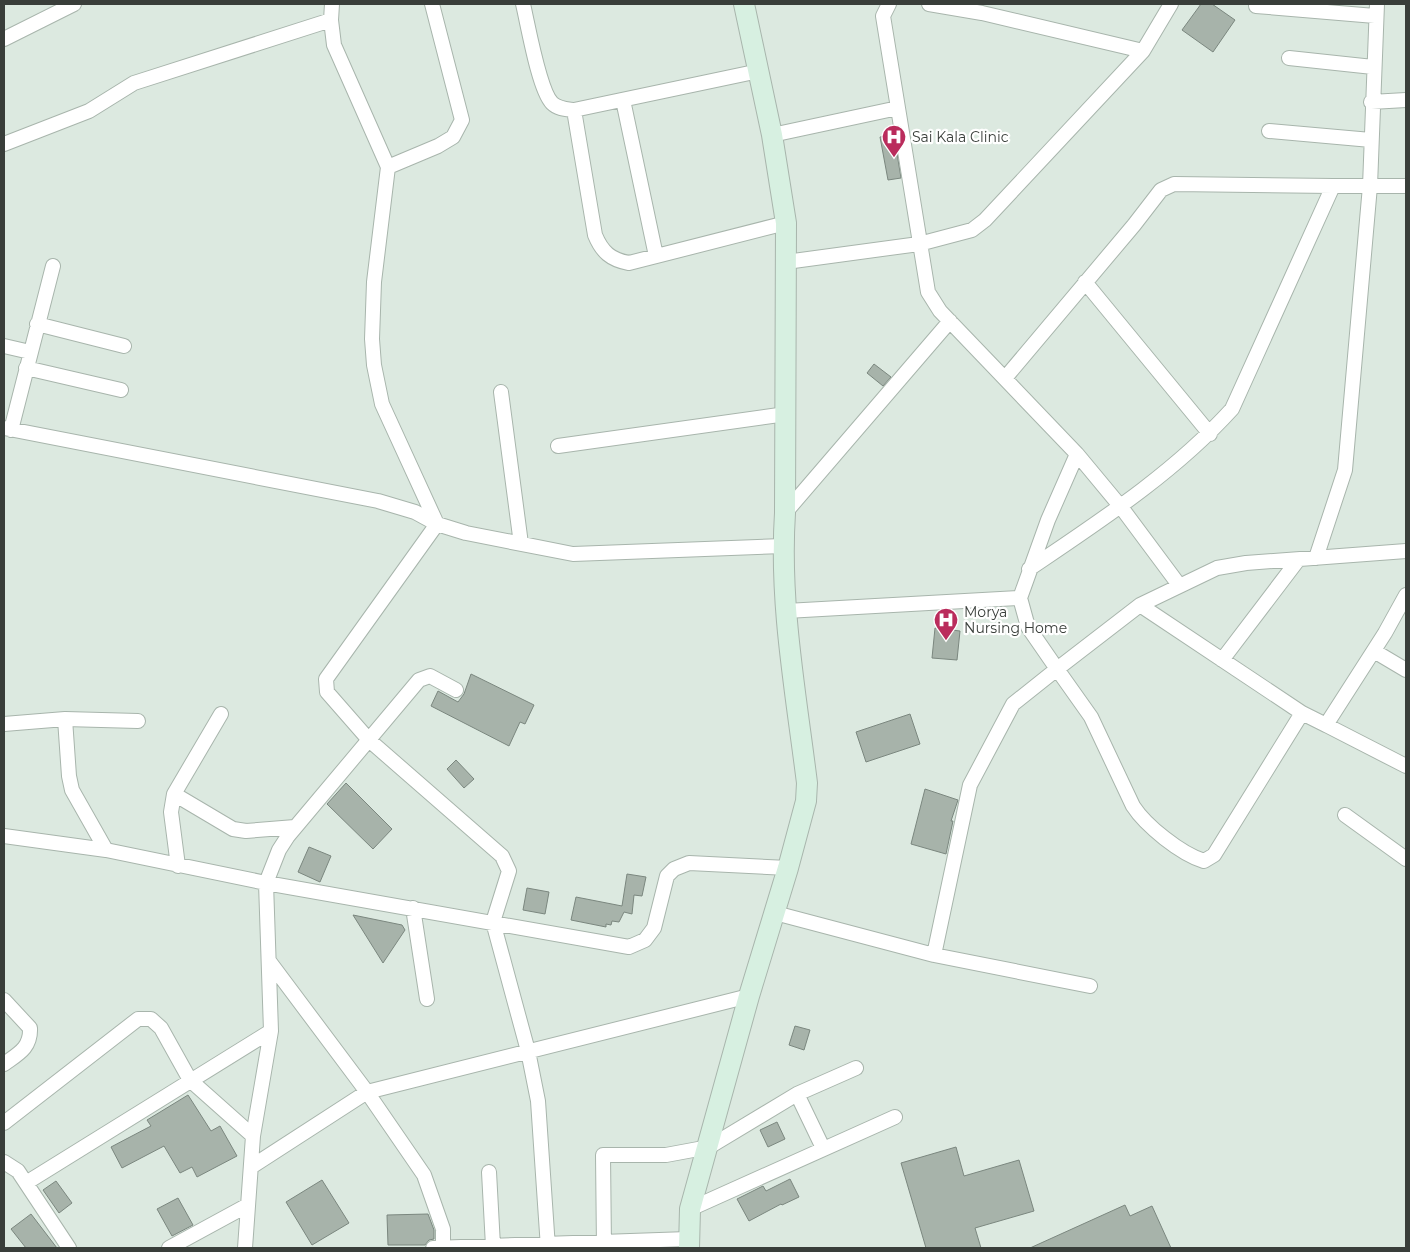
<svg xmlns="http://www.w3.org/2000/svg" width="1410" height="1252" font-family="Montserrat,sans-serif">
<rect width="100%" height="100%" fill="#dce9e0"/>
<path fill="#a7b3aa" stroke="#7b877f" d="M1201,4H1212L1235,20L1213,52L1182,30Z
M894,135L901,178L888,180L880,137Z
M874,364L891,377L883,386L867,373Z
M935,628L960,631L957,660L932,658Z
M471,674L534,705L525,724L520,722L509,746L431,706L438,691L458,702L464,694Z
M910,714L920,744L866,762L856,732Z
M456,760L474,779L464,788L447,769Z
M346,783L392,829L373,849L327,804Z
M925,789L958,800L951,821H953L946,854L911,844Z
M309,847L331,856L320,882L298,872Z
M627,874L646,877L642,896L634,895L632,914L624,912L619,922L612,921L611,925L606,924V927L571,920L576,897L622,906Z
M527,888L549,892L545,914L523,910Z
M353,915L402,925L405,930L383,963Z
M795,1026L810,1030L804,1050L789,1045Z
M188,1095L211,1131L220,1126L237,1156L197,1177L192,1167L180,1173L164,1146L122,1168L111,1147L151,1126L147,1120Z
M777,1122L785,1139L768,1147L760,1130Z
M956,1147L964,1176L1019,1160L1034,1211L975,1228L981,1248H926L901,1163Z
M790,1179L799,1197L782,1205L781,1204L749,1221L737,1199L763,1186L766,1191Z
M322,1180L349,1223L312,1245L286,1202Z
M56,1181L72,1203L59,1213L43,1190Z
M178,1198L193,1225L172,1236L157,1209Z
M1125,1205L1130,1216L1152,1206L1171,1248H1030Z
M31,1214L57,1248H26L11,1229Z
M428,1214L434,1230V1239L429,1240L425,1245H388L387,1215Z"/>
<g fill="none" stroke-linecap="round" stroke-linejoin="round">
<defs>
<path id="street" d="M332,4L331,20L334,45L388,167L374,282L372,339L374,365L382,404L437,524L326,679L327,692L369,740L502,856L509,871L493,922L528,1051L538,1101L548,1248
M523,4C528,25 539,90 552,103C558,109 566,109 574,110L759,71
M889,4L883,16L928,292L940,311L1077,454L1048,520L1020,598L1028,627L1057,669L1140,605L1217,568L1246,563L1406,551
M929,4L982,13L1143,51
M1377,4L1370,186H1406
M1256,6L1375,16
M4,39L74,4
M1289,58L1373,67
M623,100L656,256
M1371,102L1406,100
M574,110L595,235C602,252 611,260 629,263L786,223
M1269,131L1371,140
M772,135L898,108
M4,144L89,111L134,83L331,20
M388,167L438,146L453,137L462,120L432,4
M786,262L919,244L972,230L985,220L1143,51L1171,4
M1085,282L1210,434
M37,324L124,346
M4,346L30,352
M26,368L121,390
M1006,377L1134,225L1161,190L1174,184L1333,186L1232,409C1174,473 1100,521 1029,569
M501,392L521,544
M4,428L378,501L415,512L437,524L466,533L573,554L783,546
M11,430L53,266
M558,446L786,414
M1077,454L1121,507L1179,585
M785,513L950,321
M1316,558L1345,470L1370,186H1333
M1140,605L1302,713
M786,611L1020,598
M1374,651L1406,670
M1222,660L1298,560
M65,719L69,776L72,790L106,850
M4,724L65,719L138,721
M1326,725L1406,766
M174,794L233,829L246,831L295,827
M1345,815L1406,859
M4,836L106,850L266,883L629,947L645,940L654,928L667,876L674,869L689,863L788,868
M178,866L171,812L174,794L221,714
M413,908L427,999
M775,913L934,955L1090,986
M934,955L970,785L1013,704L1057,669L1091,717L1133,806C1146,826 1181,854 1204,861L1214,855L1302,713L1326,725L1385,633L1406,595
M269,961L367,1092L424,1175L443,1229V1248
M4,1000L30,1028C31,1048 18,1054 4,1064
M797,1094L823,1148
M4,1123L138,1019H151L161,1028L190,1080L253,1136
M4,1162L18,1171L69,1248
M251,1167L367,1092L749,996
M489,1172L493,1246
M26,1183L271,1031
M690,1209L895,1117
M169,1248L248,1205
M245,1248L253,1136L271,1031L266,883L279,850L288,836L419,680L430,676L456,690
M433,1248L688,1239
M604,1248L603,1155H666L709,1147L797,1094L856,1068"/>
<path id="secondary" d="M689,1248L690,1209L749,996L788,868L806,801L807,783C796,694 779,603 785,513L786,223L772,135L744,4"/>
</defs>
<use href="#street" stroke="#a8b5ac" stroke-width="16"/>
<use href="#secondary" stroke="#a8b5ac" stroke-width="22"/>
<use href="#street" stroke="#fff" stroke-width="14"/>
<use href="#secondary" stroke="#d7f0e1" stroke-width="20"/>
</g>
<defs>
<symbol id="hospital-pin" viewBox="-11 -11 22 30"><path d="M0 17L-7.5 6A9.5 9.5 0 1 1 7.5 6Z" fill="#ba2c5c" stroke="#fff"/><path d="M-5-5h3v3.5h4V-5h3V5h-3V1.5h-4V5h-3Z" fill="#fff"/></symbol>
</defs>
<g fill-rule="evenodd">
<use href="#hospital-pin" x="880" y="123" width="28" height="38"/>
<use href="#hospital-pin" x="932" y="606" width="28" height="38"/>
</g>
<g text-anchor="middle" stroke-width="4.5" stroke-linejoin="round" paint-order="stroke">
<g font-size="14" fill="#393e3a" stroke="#fff" text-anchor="start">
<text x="912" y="142">Sai Kala Clinic</text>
<text x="964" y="617">Morya<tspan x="964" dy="16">Nursing Home</tspan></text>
</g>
</g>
<rect width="1410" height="1252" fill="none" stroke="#393e3a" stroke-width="10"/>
</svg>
